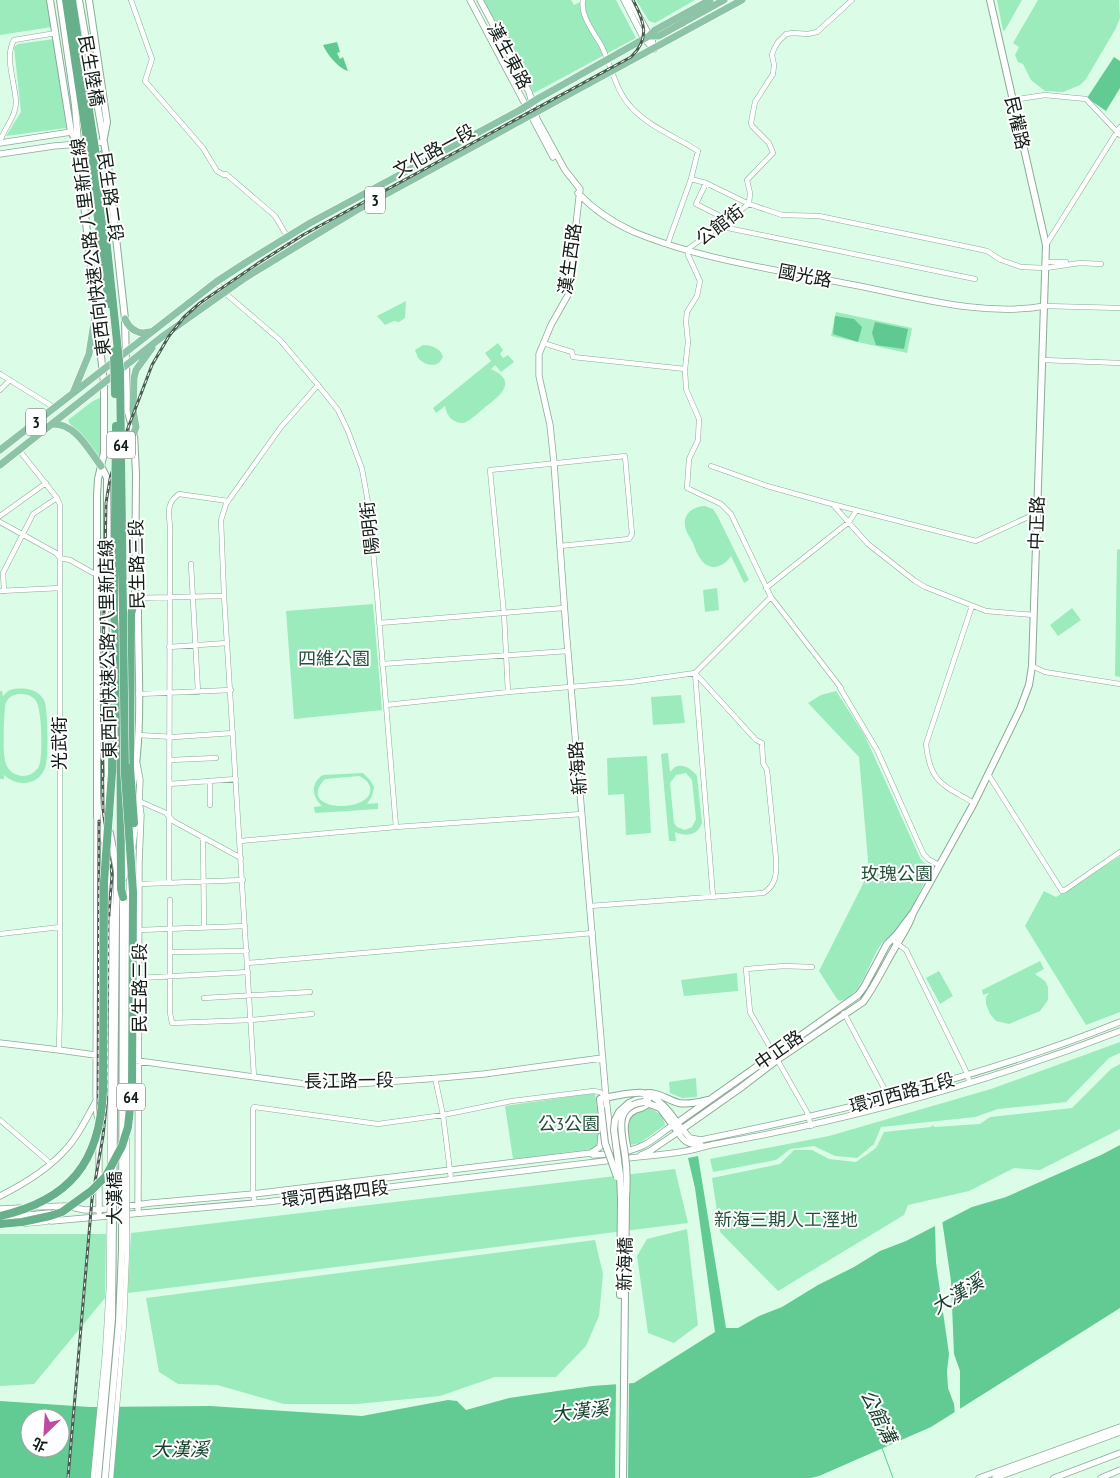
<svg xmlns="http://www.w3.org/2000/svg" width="1120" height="1478" font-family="'PT Sans Narrow','Noto Sans TC',sans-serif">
<rect width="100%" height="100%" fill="#dbfde8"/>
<path fill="#9bebbd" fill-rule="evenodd" d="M0,0H47L52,27L0,35Z
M483,0H571L574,5L584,0H616L636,38L534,93Z
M636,0H695L655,23L649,21Z
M997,0H1022L1005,30L1003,31Z
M1038,0H1119L1120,18L1116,28L1086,79L1080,85L1063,92L1045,91L1031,80L1023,64L1018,62L1015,55L1019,47L1013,43Z
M54,39L66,128L6,136L21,112L14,47L18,44Z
M406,301L405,318L399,322L394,321L385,325L377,316Z
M836,312L912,328L907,353L831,336Z
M498,343L503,350L500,354L503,358L508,355L514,362L501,372L495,365L491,369C520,382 498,397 484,408C478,413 472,419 464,423C453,423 447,417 445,406L436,413L433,408L491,361L485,353Z
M423,345C431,345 441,348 443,357L439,363C431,367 424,364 418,358L415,350Z
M102,397L104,453L101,466L72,428L68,420L93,401Z
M705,506L713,509L717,515L749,580L744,583L731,556C725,566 711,572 702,561C698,556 695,549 693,543C690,537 685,531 685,525C683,513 695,506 705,506Z
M1120,549V677L1115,676L1117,550Z
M717,588L719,610L705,612L703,590Z
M373,604L382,710L294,719L286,611Z
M1072,608L1081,620L1058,636L1050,625Z
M13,689C25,688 37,688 44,700C48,707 49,759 45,768C38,786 17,787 4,775V779H0V691H2L3,696L8,691ZM19,694C26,694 32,695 36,701C42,709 43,757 39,766C36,772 30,776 23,776C16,776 8,771 6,764C2,753 4,719 5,706C7,698 11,695 19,694Z
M836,691L865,736L920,858L923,862L932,867C922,886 912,911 900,928C895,934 887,938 882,943C869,959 863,996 840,1001L837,999L819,971L869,872L859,757L808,703L821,695Z
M681,695L685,723L653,725L651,697Z
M668,753L670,772L675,767C683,763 692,769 697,776L702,823C697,836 686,837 675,832L676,841H669L661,754ZM686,773L692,780L696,819L692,827L685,830L677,827L674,823L670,783L676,775Z
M647,756L651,833L626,835L624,794L608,795L607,758Z
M363,773L370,780L374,787L372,796L367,804L378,803V809L315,813L314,807L322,806C312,797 310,783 323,775ZM359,776C365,779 368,781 370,787C376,814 293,813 325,779Z
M1120,856V1012L1086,1025L1025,926L1044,891L1056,897Z
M1040,961L1044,969L1035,974L1045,981L1048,987V1000L1040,1011L1009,1024L996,1021L990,1014L986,1004V997L989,993L983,995L982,990Z
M939,971L953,996L940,1004L926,978Z
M737,973L738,991L684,996L681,980Z
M1120,1042V1053L1109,1058L1066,1102L998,1109L975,1117L881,1127L874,1144L857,1158L835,1156L814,1146L790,1149L776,1160L713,1172L710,1159L829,1136L991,1089Z
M1120,1064V1129L1040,1170L1014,1168L969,1191L908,1205L904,1215L778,1291L720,1232L712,1178L780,1164L794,1150H812L829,1159L856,1162L876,1148L884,1132L931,1127L933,1125L934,1127L980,1124L990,1117L1072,1108L1111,1069Z
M696,1078L697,1097L682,1098L670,1093L669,1082Z
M595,1093L601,1138L597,1147L593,1149L513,1159L505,1106Z
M648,1108C657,1111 663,1115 665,1125L640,1143L630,1145C625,1123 625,1114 648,1108Z
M675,1169L688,1223L128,1293L131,1233Z
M687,1229L698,1325L674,1343L648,1333L637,1256L647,1239Z
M0,1234H106L105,1298L34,1384L0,1386Z
M595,1240L603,1274L599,1316L586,1346L556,1377H495L440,1396L356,1404H284L217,1385L178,1384L159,1372L146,1298Z"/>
<path fill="#60c992" d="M337,42L340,52L337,53L340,59L343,57L348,71C338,68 327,54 323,45Z
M835,316L854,319L862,327L858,342L833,334Z
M875,322L908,329L904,349L876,345L872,333Z"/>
<path fill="#62ca93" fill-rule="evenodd" d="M1114,57L1120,61V88L1106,111L1087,98Z
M1120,1145V1308L931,1427L819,1476L811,1478H0V1401L90,1407L210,1406L362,1416L448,1400L457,1401L466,1410L509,1398L592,1386L634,1383L715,1332L695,1188L688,1158L698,1156L726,1328H738L759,1316L782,1307L818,1285L854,1267L880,1251L906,1241L972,1207L1006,1197L1101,1155ZM30,1418H60V1448H30Z"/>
<path fill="#dbfde8" d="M942,1220L951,1281L954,1354L960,1371V1413L955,1416L954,1404L948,1388L947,1371L949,1354L936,1263L935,1223Z
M629,1381L628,1478H615L616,1382Z"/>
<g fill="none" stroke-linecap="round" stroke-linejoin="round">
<path stroke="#62ca93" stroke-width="1" d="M882,1448L893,1478"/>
<defs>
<path id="minor" d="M131,0L152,59L145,81L203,148L217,171L224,175L226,174L275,216L294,248
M583,0C580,15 593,31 601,45C611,64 615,90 631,107C648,126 676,137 698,151L691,179L668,243
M1012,100L1045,95L1086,99L1120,135
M0,142C4,128 16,117 16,102C15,82 4,57 14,40L56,33
M691,179L706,183L749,204L782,215L819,216L959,245L987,251L1001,260L1021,267L1046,268L1080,263
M706,183L696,204L728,220
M718,226L975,279
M1046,245L1120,127
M1045,262H1066
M1079,263L1101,264
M216,282L225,293L280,340L318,385L338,410L348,431L362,469L369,508L377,594L396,827
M1045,306L1120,308
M543,343L572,352L573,357L685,369
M1043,360L1120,363
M0,374L55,408
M0,390L10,380
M19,450L57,498L60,505V1003L59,1050
M711,466L767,486L828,503L976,541L1037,513
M834,506L868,544L915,581L925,587L986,611L1034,615
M0,516L46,483
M0,522L56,553L60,558L70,560L93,573H97
M191,564L198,692
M766,588L849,522L856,511
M0,591L60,588
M4,591L3,573L33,514L57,498
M96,597L135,598L224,596
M972,606L926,744C930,783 943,785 974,803
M379,623L564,608
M169,647L227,643
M382,664L568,651
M1032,666L1045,672L1120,684
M695,673L713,897
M840,688L877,750L923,853L928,859L939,865
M841,688L771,597L731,514L721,504L687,488L689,459L698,440L699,419L686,389L685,369L688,342L686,322L687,312L697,296L700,281L688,255V249L749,204L750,193L747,180L773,153L769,143L752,126L751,123L755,102L773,74L774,65L772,55L774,49L778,42L786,34L793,33L808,34L817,32L852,0
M508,692L504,614L490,470L625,456L632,534L629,539L560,546
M138,694L231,690
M386,705L508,692L631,682L695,673L771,597
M138,735L174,737L233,733
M170,760L216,758
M988,774L1062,891L1065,890L1120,852
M210,781V805
M169,784L236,779
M98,823L105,846
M203,838L204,927
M240,841L396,827L582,814
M133,848L139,801L166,813L173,821L241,858
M109,856L112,918
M169,883L170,527C169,513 166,503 179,494L228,501
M139,884L243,880
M170,900V1013L172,1023L251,1020L312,1014
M590,906L763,893C776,886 777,873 776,859L767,770L763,763L762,743L756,740L695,673
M128,918L129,881
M139,930L245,926
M0,934L60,927
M895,942L906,950L965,1069L970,1083
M170,952L247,951
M247,963L593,933
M139,978L248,972
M204,998L310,992
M844,1013L885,1090L890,1105
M254,1077L224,596L221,520L226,504L281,427L318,385
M435,1078L443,1115L451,1179
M0,1120L50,1163
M811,1126L807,1112L750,1012L746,969L784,966L812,967
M255,1203L253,1194V1109L254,1107L378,1124L443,1115L512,1101L593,1091L600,1092L606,1098
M24,1224L46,1222"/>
<path id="tertiary" d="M470,0L553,157
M480,0L529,92L537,119L565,170L580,189L568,295L551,325L539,354V376L550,425L554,463L566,629L606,1098L611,1141L615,1155
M624,0L644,39L654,49
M630,0L652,40L654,49
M0,143L71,132
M0,154L54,146L103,142
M578,193C593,209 614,223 634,232C701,260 783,271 854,285C916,297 982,317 1045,306
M137,764L140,780L139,801L141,815L139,863L138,1209
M97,816L96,1095L97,1115L99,1121
M97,868L101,882
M0,1043L59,1050L305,1084L341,1085L440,1078L484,1074L602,1058
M591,1153L600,1147L601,1136
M641,1155L650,1151L678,1132C684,1143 689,1144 701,1145
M622,1159C644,1156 665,1155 686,1151C696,1149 706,1146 716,1144C854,1119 989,1082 1120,1031
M0,1196C24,1184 49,1169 67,1148C79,1135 87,1117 96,1101
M32,1207L66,1206L85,1210L106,1209L151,1203L253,1194L591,1153L593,1155C611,1154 628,1153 644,1145C656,1139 665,1129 677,1123L690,1138L701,1140C843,1111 985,1076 1120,1022
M0,1209L20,1208
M99,1212V1134
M7,1217L50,1213
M41,1220L52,1221L266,1202L613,1160
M979,1478L1120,1427
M995,1478L1120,1432
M1054,1478L1120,1453
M1101,1478L1120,1470"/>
<path id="secondary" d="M50,0L71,132L78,143
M60,0L75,105L81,178L104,383V453L98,479L97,495V816
M79,0L108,165L125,319L127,409L134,433L136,474L135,598L138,611C138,668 143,728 133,785
M89,0L107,122L104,138
M82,177L88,160L94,153L98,154L106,161
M101,466L107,478V558L105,591L108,785
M109,575V582L113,586L136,584
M105,780L103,810L105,835
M110,833L117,871L116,918
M124,877L126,839
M123,918V894
M648,1093C661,1093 667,1100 679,1103C688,1105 699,1102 708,1100
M644,1102L660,1108L678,1132L739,1089L777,1060L863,1002C875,986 883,968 893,951C900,938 909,927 913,913L974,803L1020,709L1029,685L1032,666L1046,245L990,0
M629,1103L636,1100L648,1099
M601,1108L600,1099C609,1097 634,1092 643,1093C655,1094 671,1113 677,1123L858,995L864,987L887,944L897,934L912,914
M628,1151C626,1139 619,1117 635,1110C641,1108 644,1108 649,1103
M620,1295L621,1199
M623,1478L626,1198"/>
<path id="primary" d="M649,36L655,30L710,0
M125,319C130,330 139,335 150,332
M73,393L89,354L96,310
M53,424C76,424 88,449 101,466
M134,433L136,427L133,410L134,378L136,370L152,348
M0,450L216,282L245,263L310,223L520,110L539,98L649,36H659L724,0
M0,465L163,336L245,278L294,248L357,210L742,0"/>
<path id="trunk" d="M114,616L117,647
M120,641L121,889L123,897
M130,768L131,614L135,598
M112,773L113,640"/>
</defs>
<use href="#minor" stroke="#8baa97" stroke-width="5.5"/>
<use href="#tertiary" stroke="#8baa97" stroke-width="7"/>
<use href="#secondary" stroke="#8baa97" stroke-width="8"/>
<use href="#primary" stroke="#fff" stroke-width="8"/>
<use href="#trunk" stroke="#fff" stroke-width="9"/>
<use href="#minor" stroke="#fff" stroke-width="4.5"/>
<use href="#tertiary" stroke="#fff" stroke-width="5.5"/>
<use href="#secondary" stroke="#fff" stroke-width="6"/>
<use href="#primary" stroke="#8dc4a8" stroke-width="7"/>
<use href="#trunk" stroke="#67b08b" stroke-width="8"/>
<defs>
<path id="rail" d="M98,1118L99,821
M68,1478L92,1199L103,1136L107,1097L109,913L112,875L103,809L102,720L106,503L110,479L115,462L152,365L169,336L184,317L200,303L260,262L303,235L631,57C651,38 644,21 633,0"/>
</defs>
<use href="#rail" stroke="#4a5d52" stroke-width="3"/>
<use href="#rail" stroke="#fff" stroke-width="1" stroke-dasharray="4" stroke-linecap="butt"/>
<defs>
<path id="minor-bridge" d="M127,1105L128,918
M93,1478L105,1353L109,1285L112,918
M111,1478L124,1324L127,1250V1138"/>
<path id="secondary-bridge" d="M601,1108L605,1143L617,1177
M626,1198C627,1184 627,1169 625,1155C622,1133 612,1106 644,1102
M621,1199L620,1175L614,1130L615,1120L619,1112L629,1103
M98,1478L112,1319L116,918
M105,1478L119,1322L122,1250L123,918"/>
<path id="trunk-bridge" d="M66,0L93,180L109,304
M114,351L115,394
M114,616L116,426
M130,768L134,823
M0,1216C70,1200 100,1162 103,1091L104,882L112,773
M0,1224L22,1222L50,1216L62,1212L91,1191L106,1176L122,1146L128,1127L132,1089L133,892L125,775L120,370L100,181L72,0"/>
</defs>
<use href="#minor-bridge" stroke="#8baa97" stroke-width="5.5" stroke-linecap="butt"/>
<use href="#secondary-bridge" stroke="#8baa97" stroke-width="8" stroke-linecap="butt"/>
<use href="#trunk-bridge" stroke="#fff" stroke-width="9" stroke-linecap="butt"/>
<use href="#minor-bridge" stroke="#fff" stroke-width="4.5"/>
<use href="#secondary-bridge" stroke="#fff" stroke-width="6"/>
<use href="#trunk-bridge" stroke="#67b08b" stroke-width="8"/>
</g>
<g text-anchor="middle" stroke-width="4" stroke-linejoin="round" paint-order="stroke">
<g fill="#fff" stroke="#58605b" stroke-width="1">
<rect x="365" y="186.5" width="20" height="27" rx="4"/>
<rect x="26" y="408.5" width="20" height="27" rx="4"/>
<rect x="107" y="431.5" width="28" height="27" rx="4"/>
<rect x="117" y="1083.5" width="28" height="27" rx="4"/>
</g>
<g font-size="16" font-weight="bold" fill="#101c15">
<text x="375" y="206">3</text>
<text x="36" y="428">3</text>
<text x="121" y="451">64</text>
<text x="131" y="1103">64</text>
</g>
<g font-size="18" fill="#101c15" stroke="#fff">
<text transform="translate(509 56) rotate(62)" y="6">漢生東路</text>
<text transform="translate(91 71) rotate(80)" y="6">民生陸橋</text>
<text transform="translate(1017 123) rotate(77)" y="6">民權路</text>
<text transform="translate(434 151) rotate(-29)" y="6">文化路一段</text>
<text transform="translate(110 197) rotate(82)" y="6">民生路二段</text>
<text transform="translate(720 225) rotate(-37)" y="6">公館街</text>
<text transform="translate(91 247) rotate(-97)" y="6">東西向快速公路 八里新店線</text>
<text transform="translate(570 259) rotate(-82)" y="6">漢生西路</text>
<text transform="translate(805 276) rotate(11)" y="6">國光路</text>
<text transform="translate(1037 523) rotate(-88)" y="6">中正路</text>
<text transform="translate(370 528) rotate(-96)" y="6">陽明街</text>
<text transform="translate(137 564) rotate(-91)" y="6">民生路三段</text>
<text transform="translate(108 649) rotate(-91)" y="6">東西向快速公路 八里新店線</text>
<text transform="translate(60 743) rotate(-90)" y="6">光武街</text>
<text transform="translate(578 768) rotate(-95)" y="6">新海路</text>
<text transform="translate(140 988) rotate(-90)" y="6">民生路三段</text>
<text transform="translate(779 1050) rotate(-35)" y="6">中正路</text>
<text transform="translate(349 1081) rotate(-1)" y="6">長江路一段</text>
<text transform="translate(902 1093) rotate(-15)" y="6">環河西路五段</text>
<text transform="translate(335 1194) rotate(-7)" y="6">環河西路四段</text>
<text transform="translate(115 1198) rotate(-90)" y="6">大漢橋</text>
<text transform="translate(625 1264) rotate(-89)" y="6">新海橋</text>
</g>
<g font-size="18" fill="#245039" stroke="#fff">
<text x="334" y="665">四維公園</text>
<text x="897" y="880">玫瑰公園</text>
<text x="569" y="1130">公3公園</text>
<text x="786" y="1226">新海三期人工溼地</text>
</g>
<g font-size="19" font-style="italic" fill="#133f29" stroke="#fff">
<text transform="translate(957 1294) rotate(-31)" y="7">大漢溪</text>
<text transform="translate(580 1411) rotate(-7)" y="7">大漢溪</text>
<text transform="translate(879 1416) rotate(64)" y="7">公館溝</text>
<text x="180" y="1456">大漢溪</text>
</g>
</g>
<g transform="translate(45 1433) rotate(205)"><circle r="24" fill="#ffffff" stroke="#9fa4a1"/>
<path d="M0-4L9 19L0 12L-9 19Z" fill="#bf4aa2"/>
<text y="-8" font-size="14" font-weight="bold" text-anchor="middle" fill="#101c15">北</text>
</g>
</svg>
